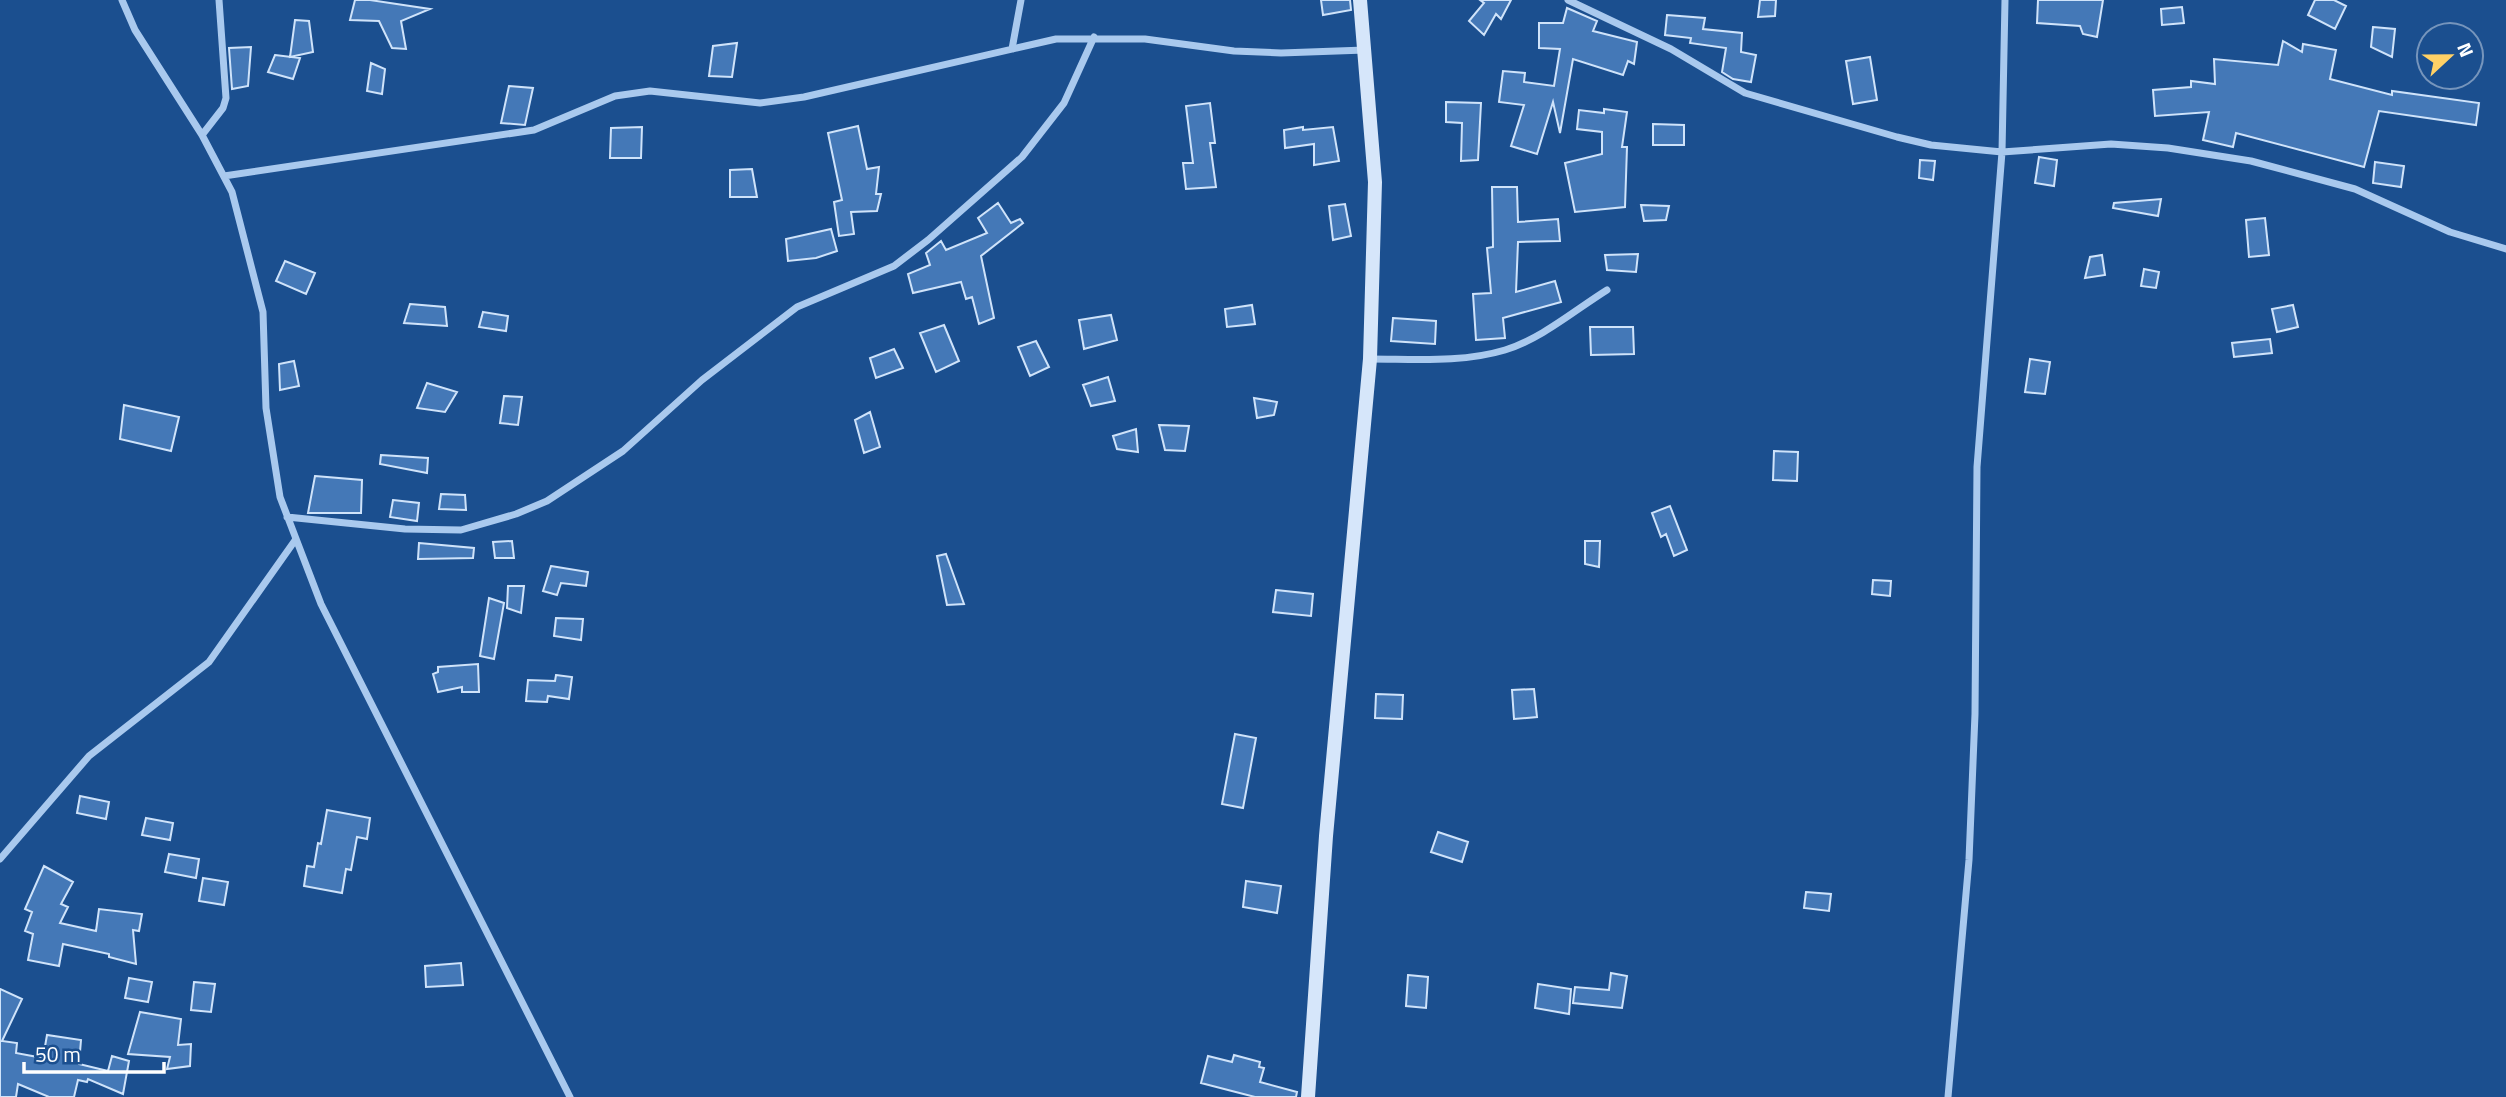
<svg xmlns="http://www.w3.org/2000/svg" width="2506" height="1097" font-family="'Titillium Web',sans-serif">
<rect width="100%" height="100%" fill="#1b4f8f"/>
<path fill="#4478b7" stroke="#cfe3fa" stroke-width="2" d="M355,0H370L430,9L401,21L406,49L392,48L379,21L350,20Z
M1321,0H1350L1351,10L1323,15Z
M1480,0H1511L1501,19L1496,14L1484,35L1469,21L1484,3Z
M1760,0H1776L1775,16L1758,17Z
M2038,0H2103L2097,37L2083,34L2080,26L2037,23Z
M2315,0H2334L2346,6L2335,29L2308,15Z
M2182,7L2184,23L2162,25L2161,9Z
M1567,8L1597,21L1593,31L1637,42L1634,64L1628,61L1623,75L1573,59L1560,133L1553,102L1537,154L1511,146L1524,105L1499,102L1503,71L1525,73L1524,82L1554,86L1560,49L1539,48V23H1563Z
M1667,15L1705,18L1703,29L1742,33L1741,52L1756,55L1751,82L1733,79L1722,72L1726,48L1690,43L1691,38L1665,35Z
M295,20L309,21L313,52L290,57Z
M2373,27L2395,29L2392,57L2371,47Z
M2283,41L2302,52L2303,44L2336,50L2330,79L2392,95V91L2479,103L2476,125L2379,111L2364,167L2236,133L2233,147L2203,140L2209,112L2155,116L2153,90L2191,87V81L2215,84L2214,59L2278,65Z
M737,43L732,77L709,76L713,46Z
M251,47L248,86L232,89L229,48Z
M275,55L300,58L293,79L268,72Z
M1870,57L1877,100L1853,104L1846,61Z
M371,63L385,69L382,94L367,91Z
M509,86L533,88L525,125L501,123Z
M1446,102L1481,103L1478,160L1461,161L1462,123L1446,122Z
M1210,103L1215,143H1210L1216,187L1186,189L1183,163H1193L1186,106Z
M1604,109L1627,112L1622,147H1627L1625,207L1575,212L1565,163L1602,154V132L1577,129L1579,110L1604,113Z
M1653,124L1684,125V145H1653Z
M858,126L867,169L879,167L876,194H881L877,211L851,212L854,234L839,236L834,202L842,200L828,133Z
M642,127L641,158H610L611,128Z
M1303,127V130L1333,127L1339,161L1314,165V144L1285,148L1284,130Z
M2039,157L2057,160L2054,186L2035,183Z
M1920,160L1935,161L1933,180L1919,178Z
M2375,162L2404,166L2401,187L2373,183Z
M752,169L757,197H730V170Z
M1492,187H1517L1518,222L1558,219L1560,241L1518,242L1516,292L1555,281L1561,302L1503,318L1505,338L1476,340L1473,294L1491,293L1487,248L1493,247Z
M2161,199L2158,216L2113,208L2114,203Z
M998,203L1011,223L1020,219L1023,223L981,256L994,318L979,324L972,297L966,299L961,282L913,293L908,274L930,265L926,253L941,241L946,250L987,233L978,218Z
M1345,204L1351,236L1333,240L1329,206Z
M1641,205L1669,206L1666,220L1644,221Z
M2265,218L2269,255L2249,257L2246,220Z
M831,229L837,251L816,258L788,261L786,239Z
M1638,254L1636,272L1607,270L1605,255Z
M2102,255L2105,275L2085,278L2090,257Z
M285,261L315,273L306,294L276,281Z
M2144,269L2159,272L2156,288L2141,286Z
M410,304L445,307L447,326L404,323Z
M1252,305L1255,324L1227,327L1225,309Z
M2293,305L2298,327L2277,332L2272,309Z
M483,312L508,316L506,331L479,327Z
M1111,315L1117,340L1084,349L1079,320Z
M1393,318L1436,321L1435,344L1391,341Z
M944,325L959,361L936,372L920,333Z
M1590,327H1633L1634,354L1591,355Z
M2270,339L2272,353L2234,357L2232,343Z
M1036,341L1049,367L1030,376L1018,347Z
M894,349L903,368L876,378L870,358Z
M2030,359L2050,362L2045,394L2025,392Z
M294,361L299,386L280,390L279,364Z
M1108,377L1115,401L1091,406L1083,385Z
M427,383L457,392L445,412L417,408Z
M504,396L522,397L518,425L500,423Z
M1254,398L1277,402L1274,415L1257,418Z
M124,405L179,417L171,451L120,439Z
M870,412L880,447L864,453L855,420Z
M1159,425L1189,426L1185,451L1165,450Z
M1136,429L1138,452L1117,449L1113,436Z
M1774,451L1798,452L1797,481L1773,480Z
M381,455L428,458L427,473L380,464Z
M315,476L362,480L361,513H308Z
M441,494L465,495L466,510L439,509Z
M393,500L419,503L417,521L390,517Z
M1670,506L1687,550L1674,556L1666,534L1661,537L1652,513Z
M512,541L514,558H495L493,542Z
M1585,541H1600L1599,567L1585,564Z
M419,543L474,548L473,558L418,559Z
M946,554L964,604L947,605L937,556Z
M551,566L588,572L586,586L561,583L557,595L543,591Z
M1873,580L1891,581L1890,596L1872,594Z
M508,586H524L521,613L507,608Z
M1276,590L1313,594L1311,616L1273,612Z
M489,598L504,603L494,659L480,656Z
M556,618L583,619L581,640L554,636Z
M478,664L479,692H462V687L438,692L433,674L438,672V667Z
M556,675L572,677L569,699L548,696L547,702L526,701L528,680L555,681Z
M1534,689L1537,717L1514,719L1512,690Z
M1376,694L1403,695L1402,719L1375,718Z
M1235,734L1256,738L1243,808L1222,804Z
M80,796L109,802L106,819L77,813Z
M327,810L370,818L367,839L357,837L351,870L346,869L342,893L304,886L307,866L314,867L318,843L321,844Z
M146,818L173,823L170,840L142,835Z
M1438,832L1468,842L1462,862L1431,852Z
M169,854L199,859L196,878L165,872Z
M44,866L73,882L61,904L68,907L60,923L96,931L99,909L142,914L139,931L133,930L136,964L109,957V954L63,944L59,966L28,960L33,934L25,931L32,912L25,909Z
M203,878L228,882L224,905L199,901Z
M1246,881L1281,886L1277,913L1243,907Z
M1806,892L1831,894L1829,911L1804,908Z
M461,963L463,985L426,987L425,966Z
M1611,973L1627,976L1622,1008L1573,1003L1575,987L1609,990Z
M1408,975L1428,977L1426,1008L1406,1006Z
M129,978L152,982L148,1002L125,998Z
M194,982L215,984L211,1012L191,1010Z
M1538,984L1571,989L1569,1014L1535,1008Z
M0,989L22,999L2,1041L17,1043L16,1053L43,1058L47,1035L81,1040L79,1064L108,1071L112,1056L129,1061L123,1094L88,1079L87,1082L78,1080L74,1097H49L18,1084L16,1097H0Z
M140,1012L181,1019L178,1045L191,1044L190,1066L167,1069L170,1057L128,1054Z
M1234,1055L1260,1062L1259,1067L1264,1068L1260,1082L1297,1092L1296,1097H1255L1201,1083L1208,1056L1232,1062Z"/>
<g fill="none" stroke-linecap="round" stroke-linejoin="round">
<path stroke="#a9c9ee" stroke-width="7" d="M122,0L135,30L202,135L232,192L263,312L266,408L280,497L321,604L570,1097
M1568,0L1671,49L1745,93L1897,137L1931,145L2002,152L2111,144L2168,148L2251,161L2355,189L2450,232L2506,249
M1012,49L1021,0
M202,135L223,108L226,98L219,0
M224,176L534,130L615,96L650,91L760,103L804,97L1056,39H1145L1234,51L1281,53L1365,50
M1370,359C1415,359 1462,363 1505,350C1541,339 1575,310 1607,290
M287,517L405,529L461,530L516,514L547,501L623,451L702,380L797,307L894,266L928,240L1022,157L1064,103L1094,37
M0,859L89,756L209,662L296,539
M1948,1097L1969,860L1975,714L1977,467L2002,152L2005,0"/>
<path stroke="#d6e6fa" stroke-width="14" d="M1308,1097L1326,836L1370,359L1375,182L1360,0"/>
</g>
<g transform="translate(2450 56) rotate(68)"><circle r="33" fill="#1b4f8f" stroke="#7695bc" stroke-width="2"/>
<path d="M0-5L12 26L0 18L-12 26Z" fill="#ffd166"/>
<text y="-10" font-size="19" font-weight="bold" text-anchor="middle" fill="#ffffff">N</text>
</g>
<path d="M24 1062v10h140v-10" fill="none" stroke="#ffffff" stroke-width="3.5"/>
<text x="35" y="1062" font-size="21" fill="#ffffff" stroke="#1b4f8f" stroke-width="5" paint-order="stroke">50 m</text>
</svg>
